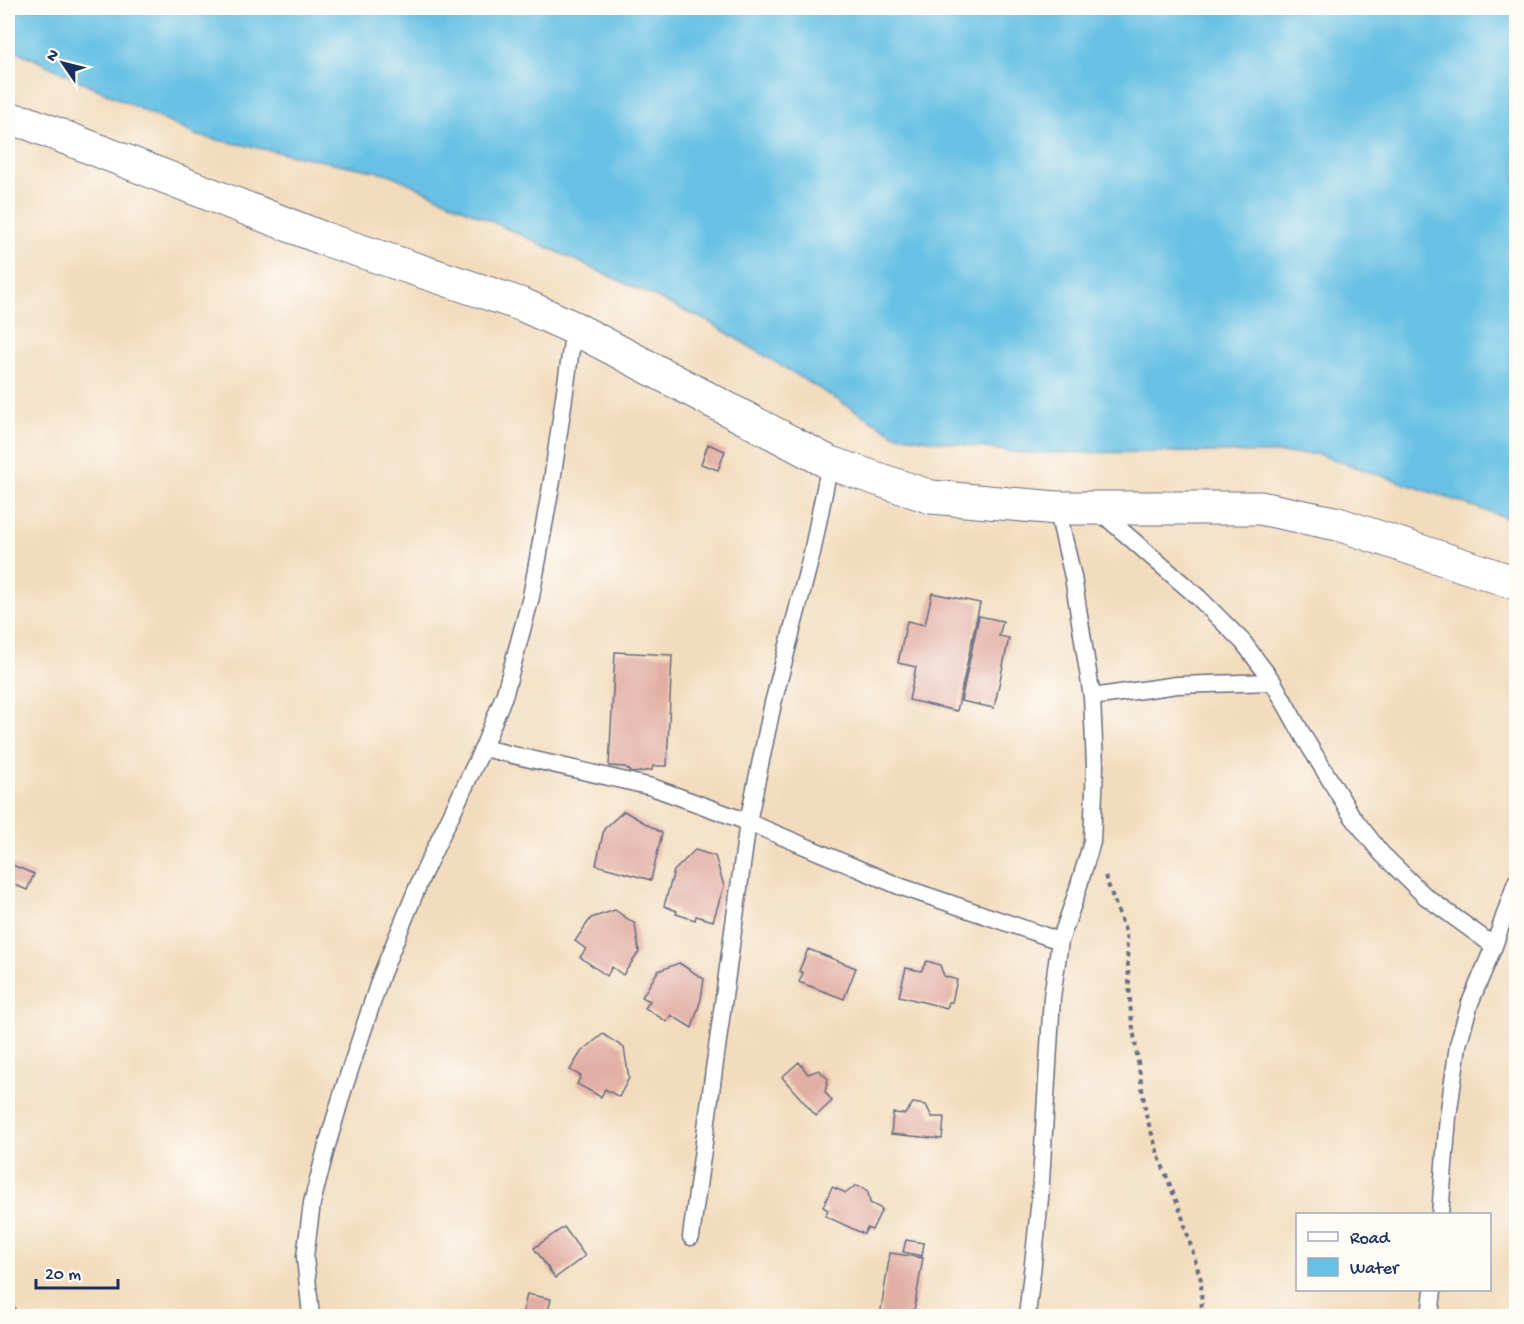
<svg xmlns="http://www.w3.org/2000/svg" width="1524" height="1324" font-family="'Gochi Hand',sans-serif">
<rect width="100%" height="100%" fill="#fdfcf7"/>
<filter id="ink" filterUnits="userSpaceOnUse"><feTurbulence type="fractalNoise" baseFrequency=".0167" numOctaves="2"/><feDisplacementMap in="SourceGraphic" scale="12" xChannelSelector="R" yChannelSelector="G"/><feConvolveMatrix kernelMatrix="1 2 1 2 8 2 1 2 1" color-interpolation-filters="sRGB"/></filter>
<filter id="wash" filterUnits="userSpaceOnUse"><feTurbulence type="fractalNoise" baseFrequency=".008" numOctaves="4" result="noise"/><feDisplacementMap in="SourceGraphic" scale="24" xChannelSelector="R" yChannelSelector="G"/><feGaussianBlur stdDeviation="1.35" result="paint"/><feColorMatrix in="noise" values="0 0 0 0 0 0 0 0 0 0 0 0 0 0 0 0 0 1.4 0 .05"/><feComposite in="paint" operator="in"/></filter>
<g filter="url(#wash)">
<rect width="100%" height="100%" fill="#f3dcbd"/>
<path fill="#67c1e4" stroke="#4178a1" stroke-width="1.5" d="M8,8H1516V521L1317,454L1209,452L1021,453L896,435L709,322L389,174L198,136L8,47Z"/>
<g id="blocks">
<path fill="#e2afa4" d="M708,444L725,451L718,470L701,464Z
M932,593L980,603L957,711L909,700L916,667L898,663L907,621L925,625Z
M979,616L1003,621L999,636L1009,638L994,708L961,701Z
M615,652L672,655L667,766H653L652,770L633,773L625,767L609,766Z
M624,811L662,833L651,880L596,865L604,829Z
M695,850L715,856L724,886L713,921L696,916L695,920L676,914L677,911L664,906L674,871Z
M10,864L34,874L27,890L8,882V870Z
M615,910L635,924L639,952L623,975L612,967L607,976L580,957L586,949L575,941L591,918Z
M808,949L856,968L844,999L799,982L803,973L799,971Z
M927,961L940,965L944,976L957,980L952,1002H949L947,1008L899,996L906,968L921,971Z
M679,963L704,979L701,999L692,1028L671,1015L667,1022L645,1008L650,1001L642,997L658,971Z
M603,1034L624,1048L629,1078L619,1097L605,1089L601,1097L577,1084L581,1076L570,1070L581,1052Z
M799,1062L808,1074L819,1070L828,1079L825,1092L832,1101L816,1116L782,1077Z
M913,1103L926,1105L932,1117H944L942,1139L891,1134L893,1113L905,1114Z
M855,1186L864,1188L868,1192L870,1203L882,1209L872,1230L867,1228L864,1234L825,1216L828,1210L823,1207L832,1187L846,1193Z
M564,1227L585,1256L555,1278L534,1248Z
M906,1240L924,1243L922,1256L903,1252Z
M890,1253L923,1258L913,1316H880Z
M527,1294L551,1299L547,1316H522Z"/>
</g>
</g>
<g filter="url(#ink)">
<use href="#blocks" fill-opacity="0" stroke="#676c7f" stroke-width="1.5"/>
<g fill="none" stroke-linecap="round" stroke-linejoin="round">
<defs>
<path id="service" d="M1098,510L1199,598L1243,642L1273,682L1305,739L1352,816L1381,853L1425,896L1494,946
M1092,697L1177,685L1273,682
M483,748L652,787L748,822L899,886L1060,941
M1440,1214L1448,1117L1458,1045L1470,1003L1494,946L1516,882
M691,1237L748,822L773,703L812,553L830,463
M311,1316L305,1257L312,1203L326,1149L343,1091L381,976L422,876L483,748L505,693L531,597L552,481L574,328
M1027,1316L1035,1246L1040,1198L1052,997L1060,941L1075,898L1092,842L1095,766L1092,697L1073,577L1057,508
M1430,1316L1433,1290"/>
<path id="minor" d="M8,119L28,123L322,238L523,305L574,328L830,463L931,497L1057,508H1260L1338,524L1516,583"/>
</defs>
<use href="#service" stroke="#676c7f" stroke-width="19"/>
<use href="#minor" stroke="#676c7f" stroke-width="35"/>
<path stroke="#676c7f" stroke-width="4" stroke-dasharray="4.5 4.5" stroke-linecap="butt" d="M1105,876L1126,933L1131,1015L1146,1115L1159,1157L1181,1213L1201,1280L1202,1316
M8,1280L15,1316"/>
<use href="#service" stroke="#fff" stroke-width="16"/>
<use href="#minor" stroke="#fff" stroke-width="33"/>
</g>
</g>
<rect width="1524" height="1324" fill="none" stroke="#fdfcf7" stroke-width="30"/>
<rect x="1296" y="1213" width="195" height="78" fill="#fdfcf7" stroke="#a3aaba" stroke-width="1.5"/>
<rect x="1308" y="1232" width="30" height="9" fill="#ffffff" stroke="#a3aaba" stroke-width="1.5"/>
<text x="1350" y="1243" font-size="18" fill="#1b2f5e">Road</text>
<rect x="1308" y="1258" width="30" height="18" fill="#67c1e4" stroke="#a3aaba" stroke-width="1.5"/>
<text x="1350" y="1273" font-size="18" fill="#1b2f5e">Water</text>
<g transform="translate(63 63) rotate(305)" stroke="#fdfcf7" stroke-width="4.5" paint-order="stroke">
<path d="M0-4.5L10 22L0 15L-10 22Z" fill="#1b2f5e"/>
<text y="-9" font-size="16" font-weight="bold" text-anchor="middle" fill="#1b2f5e">N</text>
</g>
<path d="M36 1279v9h82v-9" fill="none" stroke="#1b2f5e" stroke-width="3"/>
<text x="45" y="1279" font-size="18" fill="#1b2f5e" stroke="#fdfcf7" stroke-width="4.5" paint-order="stroke">20 m</text>
</svg>
